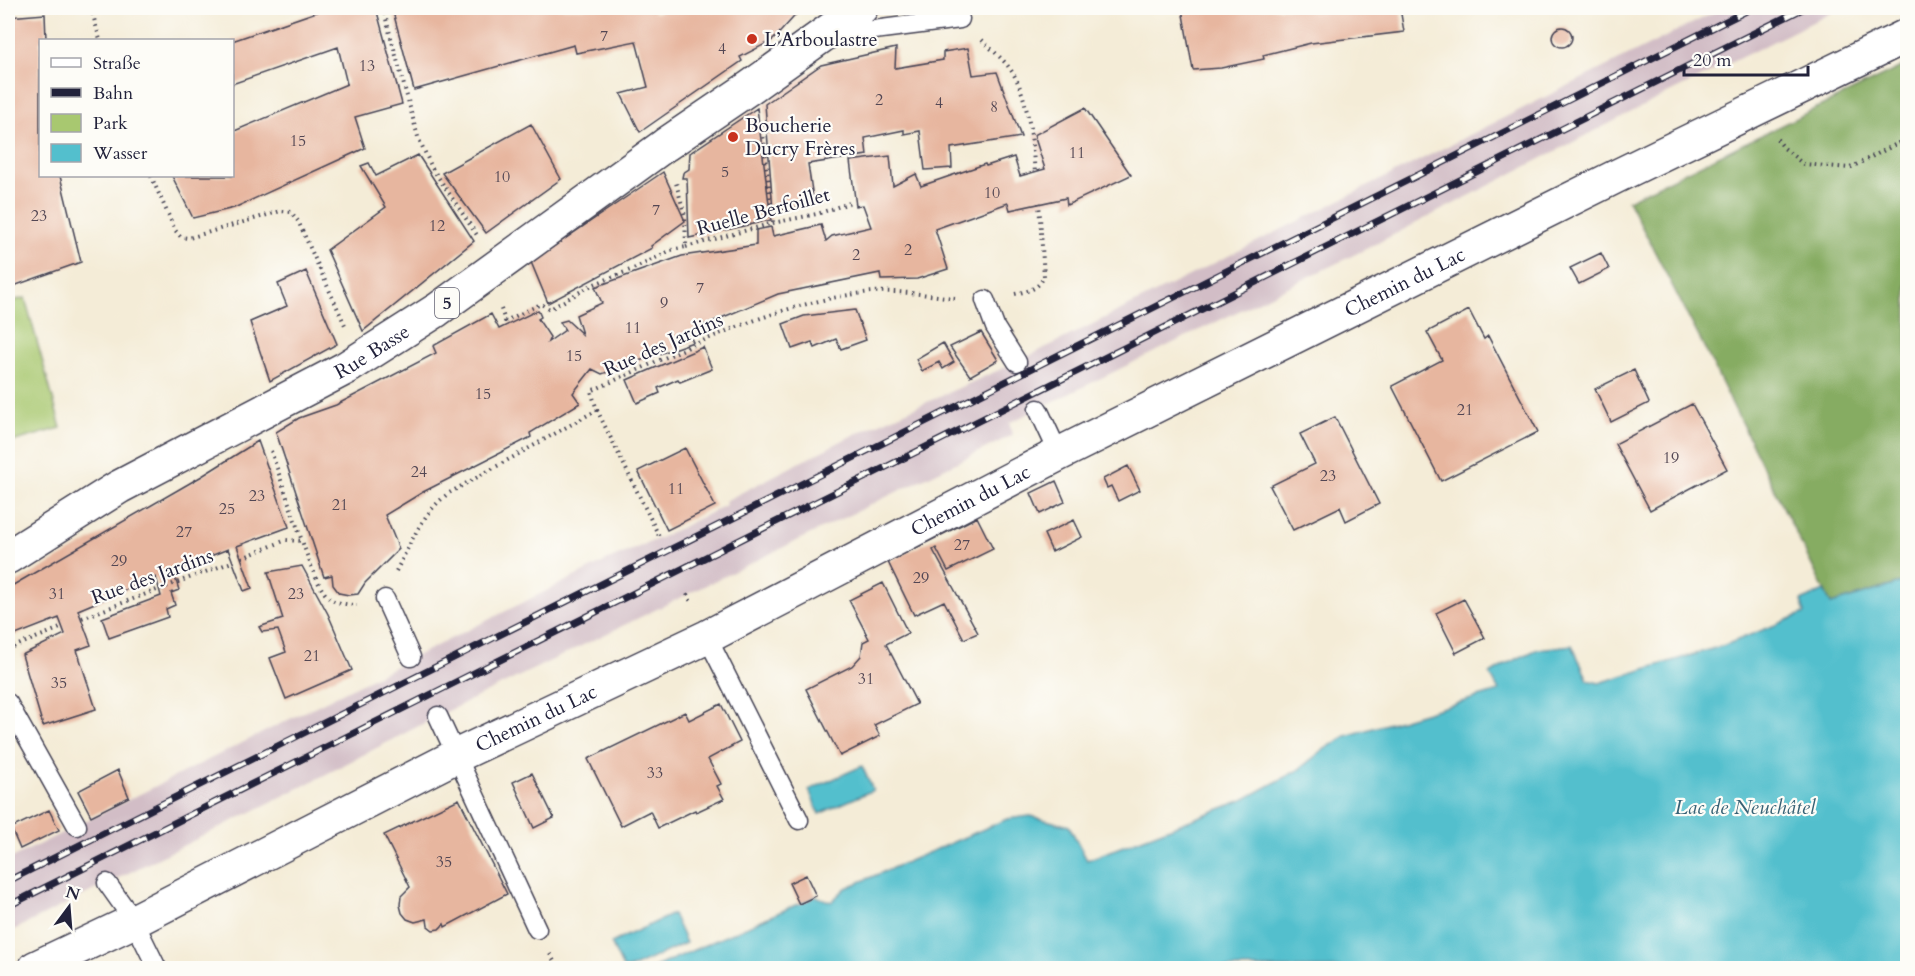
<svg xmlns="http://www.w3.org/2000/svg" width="1915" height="976" font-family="Cardo,serif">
<rect width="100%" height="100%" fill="#fdfcf7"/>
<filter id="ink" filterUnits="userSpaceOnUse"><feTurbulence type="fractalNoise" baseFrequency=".0167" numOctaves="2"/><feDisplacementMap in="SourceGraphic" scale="12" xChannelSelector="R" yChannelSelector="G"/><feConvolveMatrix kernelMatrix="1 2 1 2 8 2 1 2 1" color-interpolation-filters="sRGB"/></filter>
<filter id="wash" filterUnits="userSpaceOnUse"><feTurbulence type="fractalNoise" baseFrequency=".008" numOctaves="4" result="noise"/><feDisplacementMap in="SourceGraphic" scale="24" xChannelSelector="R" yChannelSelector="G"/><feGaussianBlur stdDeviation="1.35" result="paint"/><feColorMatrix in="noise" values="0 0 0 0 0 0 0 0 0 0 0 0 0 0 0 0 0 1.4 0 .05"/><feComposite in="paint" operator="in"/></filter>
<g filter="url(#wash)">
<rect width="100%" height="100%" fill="#f4ecd7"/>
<path fill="#d2bdc6" d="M1723,8H1841L1653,101L1366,249L1009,423L1013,435L438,716L311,782L8,933V860L608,560L660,538L726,505L725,501L853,435L1017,362Z"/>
<path fill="#a8c870" stroke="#657556" stroke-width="1.5" d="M25,298L61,428L8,443V302Z"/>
<path fill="#86ac62" stroke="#54674e" stroke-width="1.5" d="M1907,64V581L1831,604L1702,343L1628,200Z"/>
<path fill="#53bfcd" stroke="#3a7084" stroke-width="1.5" d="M1907,581V968H653L816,896L831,902L846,888L1007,819L1030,816L1069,826L1087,860L1243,800L1298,770L1323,750L1346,736L1499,691L1490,674L1508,663L1538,649L1572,645L1588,680L1599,683L1725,645L1805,613L1801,601L1824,591L1831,604Z
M862,766L873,790L819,814L809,790Z
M673,914L686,943L631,968H623L611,943Z"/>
<g id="blocks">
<path fill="#e7b69f" d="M328,8H376L402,104L355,117L365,148L234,208L193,218L172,176H232V132L347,84L338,47L232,84V41Z
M392,8H654V13L672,8H679L680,11L691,8H802L773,40L740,57L742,61L640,132L621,94L648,87L636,41L576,53L574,45L414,90Z
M1203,8H1400L1404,32L1311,43L1263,55L1264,59L1221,68L1193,70L1182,9Z
M45,14L46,40H40V176H60L81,262L8,288V17Z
M1552 37a10 10 0 1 1 20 0a10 10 0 1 1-20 0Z
M896,48L895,68L943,60V52L968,48L973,75L997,72L1021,137L951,148L952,168L925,170L920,131L904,134V130L865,138L867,155L808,164L814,205L773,211L765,104L821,65Z
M757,108L771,220L689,238L687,178H682L683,173L689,169L690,153Z
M1085,108L1131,175L1067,205L1066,198L1010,210L1008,203L935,229L948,269L917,279L881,280L880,273L778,294L688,332L693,342L602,374L592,369L573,393L580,403L530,433L531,437L423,492L385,515L399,549L365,583L358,594L349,595L339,593L333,585L332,575L324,577L276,432L299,418L336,405L436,353L433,346L491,314L499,329L538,310L541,317L538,319L550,337L548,342L565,330L560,322L567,320L582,334L576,315L602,303L595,287L682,256L756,245V230L771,227L773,236L821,225L826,241L832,236L871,227L863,205L856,206L850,161L890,156L893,186L916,174L921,186L985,164L986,166L1014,157L1020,176L1045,169L1034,135Z
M531,124L561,179L486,233L442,173Z
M418,155L474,241L363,331L327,250L386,207L361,166L369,163L376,176Z
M663,172L685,221L651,246L652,248L548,303L531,262Z
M1601,253L1609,269L1579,284L1570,268Z
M306,271L337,344L270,381L250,322L287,306L278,284Z
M855,310L866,340L841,349L836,339L815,348L812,342L792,349L783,324L804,316Z
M1469,310L1484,339L1488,336L1538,432L1441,481L1392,386L1442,360L1427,332Z
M981,332L998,360L970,376L950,347Z
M943,343L954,362L943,369L939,362L922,371L916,359Z
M703,347L712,369L680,382L678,379L658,388L660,393L637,403L627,380Z
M1634,370L1649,403L1611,422L1595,389Z
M1692,404L1727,469L1650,510L1615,444Z
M1335,417L1379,504L1346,521L1340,507L1293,530L1270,486L1315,464L1300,434Z
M258,441L289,527L237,546L252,588L244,591L228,549L173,571L179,590L171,593L175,605L166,609L168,617L109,638L102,618L161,596L156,577L78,610L91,645L77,650L96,709L43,726L22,655L65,634L59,618L8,638V588L202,476Z
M685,448L715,506L667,530L638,471Z
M1128,466L1140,490L1118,501L1111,486L1107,488L1103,479Z
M1056,481L1065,502L1040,514L1031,493Z
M977,517L993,549L948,571L936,548L933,550L978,633L964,639L944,601L914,615L888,562Z
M1074,520L1082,537L1052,552L1044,534Z
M302,566L328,614L352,670L286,699L270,658L286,652L278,630L262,632L259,627L283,619L268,572Z
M883,583L908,633L886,644L917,704L874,725L880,736L840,756L806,689L852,666L861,656L863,642L869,639L849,600Z
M1464,599L1485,638L1456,653L1436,613Z
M721,704L740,742L708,759L721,784L717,786L724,799L696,812L695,810L658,828L650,811L621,826L588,759L685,712L689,720Z
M118,770L129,797L91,816L78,791Z
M532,773L554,818L534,828L513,782Z
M459,799L507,894L445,927L444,924L439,929L433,930L428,926L427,919L415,922L407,919L402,913L400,905L401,896L410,887L384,835Z
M49,810L59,830L20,849L11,828Z
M806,875L816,896L799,904L789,883Z"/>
</g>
</g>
<g filter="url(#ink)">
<use href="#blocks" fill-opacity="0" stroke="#424052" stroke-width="1.5"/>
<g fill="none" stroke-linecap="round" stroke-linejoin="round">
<defs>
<path id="lane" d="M834,30L858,32L960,19
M985,300L995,327L1017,362
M1038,409L1059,454
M385,599L411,657
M707,637L799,820
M8,703L77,826
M438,716L537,929
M107,883L134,921L157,968"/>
<g id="street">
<path id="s1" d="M35,968L134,921L458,755L707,637L1059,454L1617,176L1908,35"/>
</g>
<g id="primary">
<path id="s2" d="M8,557L119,487L346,368L437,310L665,145L749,88L861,8"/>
</g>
</defs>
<use href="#lane" stroke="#424052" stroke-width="21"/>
<use href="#street" stroke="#424052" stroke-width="36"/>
<use href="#primary" stroke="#424052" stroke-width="36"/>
<path stroke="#424052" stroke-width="4" stroke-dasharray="1.5 4.5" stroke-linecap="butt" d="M91,8L100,40
M383,8L418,137L432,168L477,235
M982,40C993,51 1007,62 1014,75C1029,101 1032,143 1035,172
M762,125L773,223
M1777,139L1784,148L1803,164L1850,168L1908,138
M151,176L175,230L181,237L189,238L281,211L291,212L298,221L345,325
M686,247L773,223L817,214L849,203
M1015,294C1028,291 1039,289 1044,276L1039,203
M501,309L505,321L541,304L550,309L592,285L638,267L671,250L686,247L685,216L676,183
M597,410L660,538
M271,451L302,541
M242,558L286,540L302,541C308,557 317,587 329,598C335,603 349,605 357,605
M396,571C412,542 421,514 449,493L597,410L591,391C678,353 767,305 863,293C892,289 925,295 955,298
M687,594L692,604
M82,618L232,562
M8,649L63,627
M550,954L558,968"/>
<use href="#lane" stroke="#fff" stroke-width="18"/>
<use href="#street" stroke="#fff" stroke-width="33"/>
<use href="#primary" stroke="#fff" stroke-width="33"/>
<defs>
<path id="rail" d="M8,881L1752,8
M8,906L1804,8"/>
</defs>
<use href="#rail" stroke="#22223b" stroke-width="7"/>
<use href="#rail" stroke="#fdfcf7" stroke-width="4.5" stroke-dasharray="14" stroke-linecap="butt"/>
</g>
</g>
<g fill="#c8321e" stroke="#fdfcf7" stroke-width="2">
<circle cx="752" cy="39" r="6"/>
<circle cx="733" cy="137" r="6"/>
</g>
<g text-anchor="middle" stroke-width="4.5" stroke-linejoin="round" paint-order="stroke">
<g font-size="16" fill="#534754">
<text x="604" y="41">7</text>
<text x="722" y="54">4</text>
<text x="367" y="71">13</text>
<text x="879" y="105">2</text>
<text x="939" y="108">4</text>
<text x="994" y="112">8</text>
<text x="298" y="146">15</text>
<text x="1077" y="158">11</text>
<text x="725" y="177">5</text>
<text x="502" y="182">10</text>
<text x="992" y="198">10</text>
<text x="656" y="215">7</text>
<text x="39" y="221">23</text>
<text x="437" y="231">12</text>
<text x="908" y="255">2</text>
<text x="856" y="260">2</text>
<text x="700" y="293">7</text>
<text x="664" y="308">9</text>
<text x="633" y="333">11</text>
<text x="574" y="361">15</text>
<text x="483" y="399">15</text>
<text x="1465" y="415">21</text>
<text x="1671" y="463">19</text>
<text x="419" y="477">24</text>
<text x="1328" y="481">23</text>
<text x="676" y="494">11</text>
<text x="257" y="501">23</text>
<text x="340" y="510">21</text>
<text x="227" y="514">25</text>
<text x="184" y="537">27</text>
<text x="962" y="550">27</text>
<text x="119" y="566">29</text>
<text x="921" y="583">29</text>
<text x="57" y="599">31</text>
<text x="296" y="599">23</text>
<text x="312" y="661">21</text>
<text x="866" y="684">31</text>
<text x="59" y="688">35</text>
<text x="655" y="778">33</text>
<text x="444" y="867">35</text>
</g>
<rect fill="#fdfcf7" stroke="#646373" stroke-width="1.5" x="435" y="288" width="24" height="30" rx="4.5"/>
<g font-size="18" font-weight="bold" fill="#22223b">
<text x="447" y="309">5</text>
</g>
<g font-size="20" fill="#22223b" stroke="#fdfcf7" text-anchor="start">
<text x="764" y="46">L’Arboulastre</text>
<text x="745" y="132">Boucherie<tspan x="745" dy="23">Ducry Frères</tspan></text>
</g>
<g font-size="20" fill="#22223b" stroke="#fdfcf7">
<text transform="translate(763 211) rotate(-15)" y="7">Ruelle Berfoillet</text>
<text dy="7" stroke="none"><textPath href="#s1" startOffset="1532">Chemin du Lac</textPath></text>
<text transform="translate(663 344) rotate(-24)" y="7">Rue des Jardins</text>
<text dy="7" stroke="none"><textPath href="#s2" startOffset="418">Rue Basse</textPath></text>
<text dy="7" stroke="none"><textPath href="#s1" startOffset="1046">Chemin du Lac</textPath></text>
<text transform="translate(152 576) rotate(-20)" y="7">Rue des Jardins</text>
<text dy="7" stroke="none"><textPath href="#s1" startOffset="560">Chemin du Lac</textPath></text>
</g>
<g font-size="21" font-style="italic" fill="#366175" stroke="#fdfcf7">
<text x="1745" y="814">Lac de Neuchâtel</text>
</g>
</g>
<rect width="1915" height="976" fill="none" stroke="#fdfcf7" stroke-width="30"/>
<rect x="39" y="39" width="195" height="138" fill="#fdfcf7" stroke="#a5a5ac" stroke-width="1.5"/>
<rect x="51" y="58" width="30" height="9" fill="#ffffff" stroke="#a5a5ac" stroke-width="1.5"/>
<text x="93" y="69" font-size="18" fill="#22223b">Straße</text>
<rect x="51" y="88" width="30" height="9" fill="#22223b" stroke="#a5a5ac" stroke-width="1.5"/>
<text x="93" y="99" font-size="18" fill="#22223b">Bahn</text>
<rect x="51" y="114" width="30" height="18" fill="#a8c870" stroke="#a5a5ac" stroke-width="1.5"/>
<text x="93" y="129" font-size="18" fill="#22223b">Park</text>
<rect x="51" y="144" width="30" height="18" fill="#53bfcd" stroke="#a5a5ac" stroke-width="1.5"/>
<text x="93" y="159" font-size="18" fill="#22223b">Wasser</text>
<g transform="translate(69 907) rotate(16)" stroke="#fdfcf7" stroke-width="4.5" paint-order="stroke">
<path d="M0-4.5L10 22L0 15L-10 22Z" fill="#22223b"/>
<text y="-9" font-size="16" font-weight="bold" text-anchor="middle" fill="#22223b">N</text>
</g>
<path d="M1684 66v9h124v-9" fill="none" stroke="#22223b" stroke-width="3"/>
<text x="1693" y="66" font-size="18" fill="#22223b" stroke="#fdfcf7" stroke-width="4.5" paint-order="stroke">20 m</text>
</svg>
